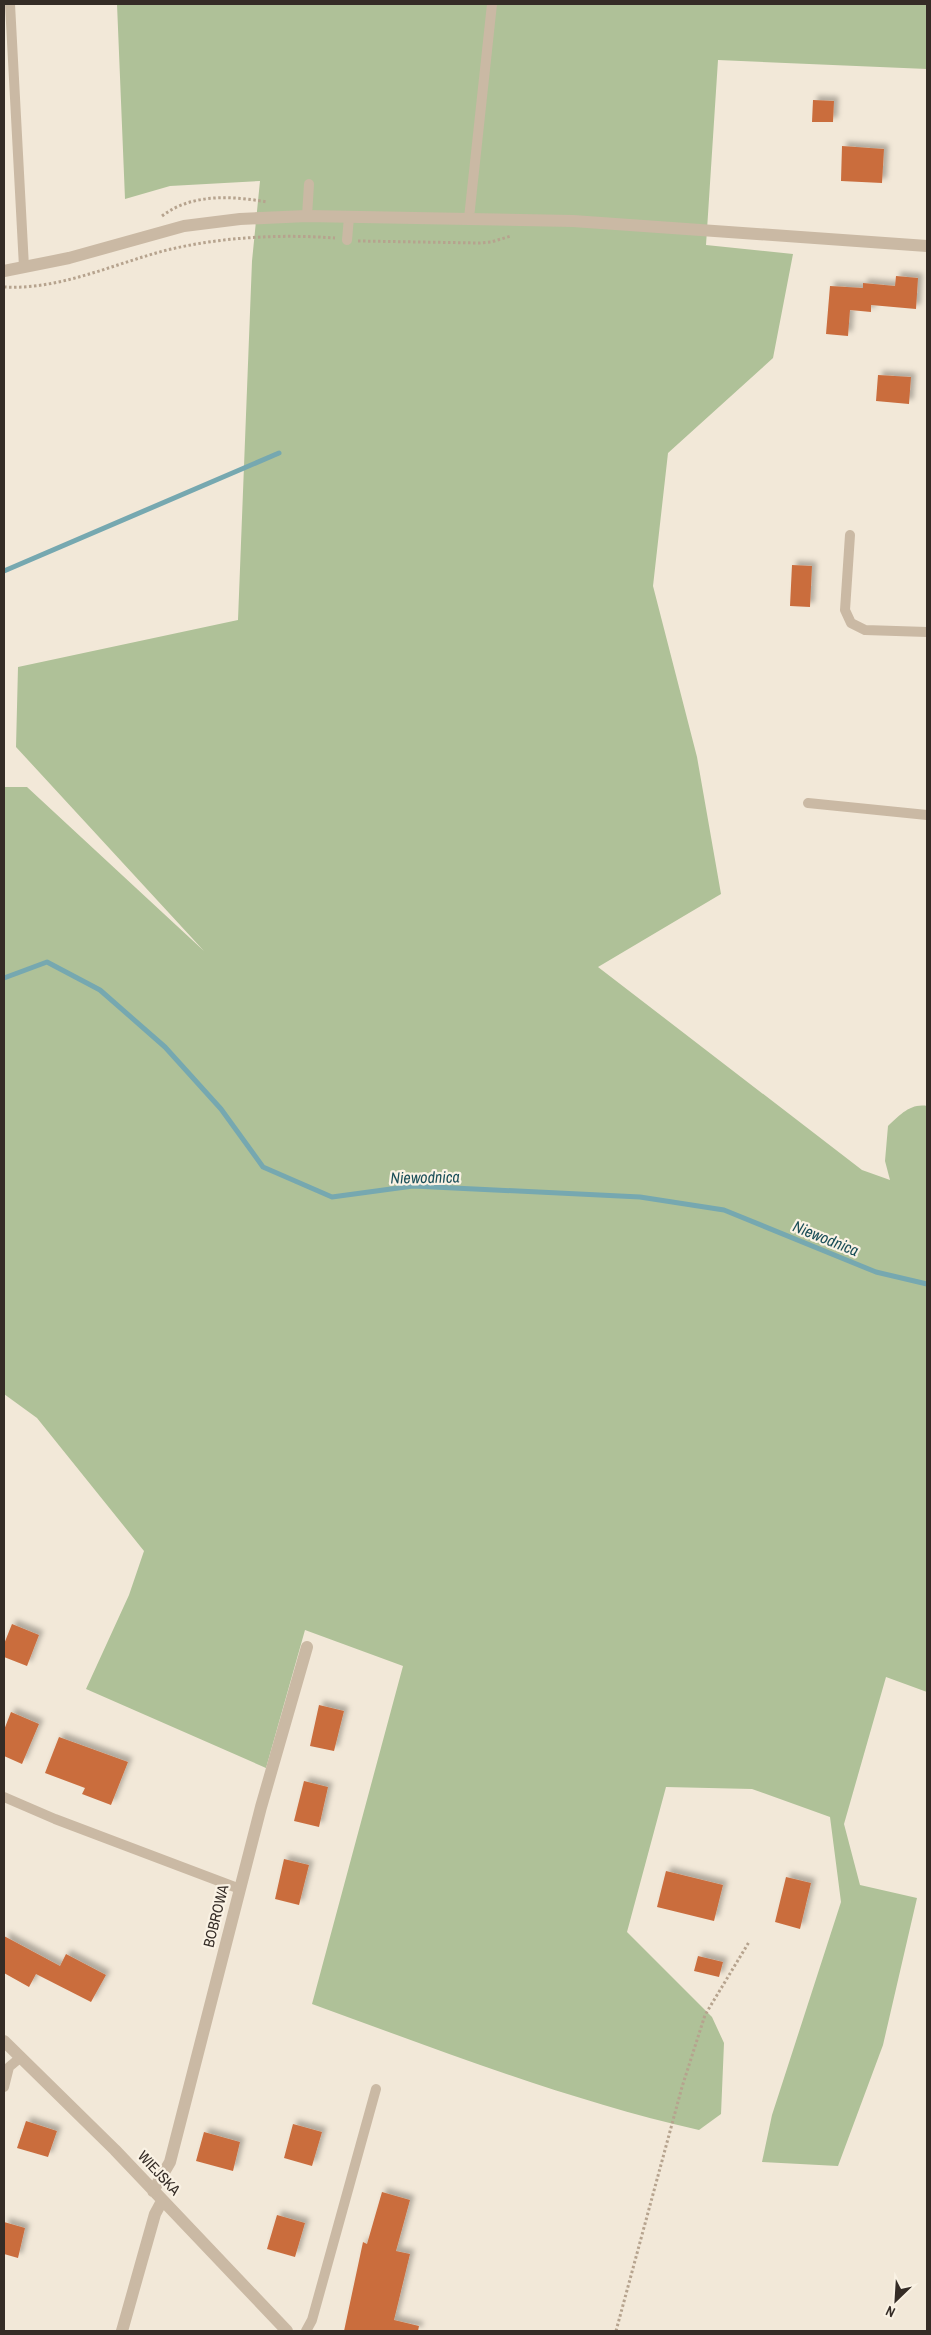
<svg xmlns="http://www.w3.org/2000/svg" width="931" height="2335" font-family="'Archivo Narrow',sans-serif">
<defs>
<filter id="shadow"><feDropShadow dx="4.5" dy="-4.5" stdDeviation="2.5" flood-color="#0004"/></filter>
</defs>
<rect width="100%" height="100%" fill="#f2e8d8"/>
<path fill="#afc198" d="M117,4H927V69L718,60L706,245L793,254L773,358L668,453L653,586L697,757L721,894L598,967L862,1170L890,1180L885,1161L888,1126C899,1116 910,1103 927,1106V1692L886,1677L844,1824L860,1885L917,1898L883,2045L838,2166L762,2162L772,2115L841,1902L830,1817L752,1789L666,1787L627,1932L712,2017L724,2043L721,2114L699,2130C567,2100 439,2050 312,2004L403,1666L305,1630L266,1768L86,1689L129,1595L144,1551L37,1418L4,1394V787H27L204,951L16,747L18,667L238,620L252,261L260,181L170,186L125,199Z"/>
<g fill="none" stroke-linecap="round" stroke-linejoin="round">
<path stroke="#76a8b0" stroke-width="5" d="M4,571L279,453
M4,978L47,962L100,990L165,1047L221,1109L263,1167L332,1197L413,1186L640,1197L724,1210L876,1272L927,1284"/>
</g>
<path fill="#ca6d3e" filter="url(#shadow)" d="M813,100L834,101L833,122H812Z
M842,146L884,149L882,183L841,181Z
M896,276L918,278L916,309L871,305V312L850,310L848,336L826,334L830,286L863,288V283L895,286Z
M878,375L911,377L909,404L876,401Z
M792,565L812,566L810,607L790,606Z
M12,1624L39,1635L27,1666L4,1657V1644Z
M319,1705L344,1711L334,1751L310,1746Z
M11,1712L39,1724L22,1764L4,1756V1730Z
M59,1737L128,1762L111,1805L82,1794L85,1788L45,1773Z
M304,1781L328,1787L319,1827L294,1821Z
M284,1859L309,1865L299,1905L275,1899Z
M666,1871L723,1885L714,1921L657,1907Z
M786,1877L811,1883L800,1929L775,1922Z
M4,1936L60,1966L66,1954L106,1975L91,2002L36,1974L29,1987L4,1973Z
M698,1956L723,1962L719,1977L694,1971Z
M26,2121L57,2131L48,2157L17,2148Z
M293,2124L322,2132L312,2166L284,2158Z
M204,2132L240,2142L233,2171L196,2161Z
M382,2192L410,2200L396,2251L410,2254L394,2320L419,2326L418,2331H344L363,2242L367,2244Z
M277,2215L305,2223L295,2257L267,2249Z
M4,2222L25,2228L18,2258L4,2254Z"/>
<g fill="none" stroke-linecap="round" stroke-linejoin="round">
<path stroke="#b6a38e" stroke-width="3" stroke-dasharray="2.5 2.5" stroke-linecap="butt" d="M162,216C192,193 233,196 267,202
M358,241L480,243L491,242L511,236
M4,287C60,290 113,264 167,250C221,237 280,234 335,238
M616,2331L682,2087L705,2015L749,1942"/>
<path stroke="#cab9a4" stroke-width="10" d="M10,4L24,267
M307,216L309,184
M469,218L492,4
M347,240L349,217
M850,535L845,610L851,623L865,630L927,632
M808,803L927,815
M4,1797L55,1819L240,1889
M4,2087L9,2067L21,2057
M306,2331L312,2320L376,2089"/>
<path stroke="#cab9a4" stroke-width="12" d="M4,271L69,258L184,226L240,219L307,216L573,221L927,246
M4,2041L115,2150L287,2331
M153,2191L170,2162L261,1807L307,1647
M122,2331L155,2214L162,2201"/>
</g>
<g text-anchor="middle" stroke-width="4.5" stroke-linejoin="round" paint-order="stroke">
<g font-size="15" fill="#352c26" stroke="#faf2e4">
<text transform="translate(216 1916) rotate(-76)" y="5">BOBROWA</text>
<text transform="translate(159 2173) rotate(47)" y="5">WIEJSKA</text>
</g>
<g font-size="16" font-style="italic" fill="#1a4e58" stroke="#faf2e4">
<text transform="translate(425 1177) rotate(-1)" y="6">Niewodnica</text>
<text transform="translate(826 1238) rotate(22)" y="6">Niewodnica</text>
</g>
</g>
<rect width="931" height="2335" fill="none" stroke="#352c26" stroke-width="10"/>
<g transform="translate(896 2300) rotate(205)" stroke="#faf2e4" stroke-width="4" paint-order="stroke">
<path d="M0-4L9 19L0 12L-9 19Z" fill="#352c26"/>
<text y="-8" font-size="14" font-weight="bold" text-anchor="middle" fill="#352c26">N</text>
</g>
</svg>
